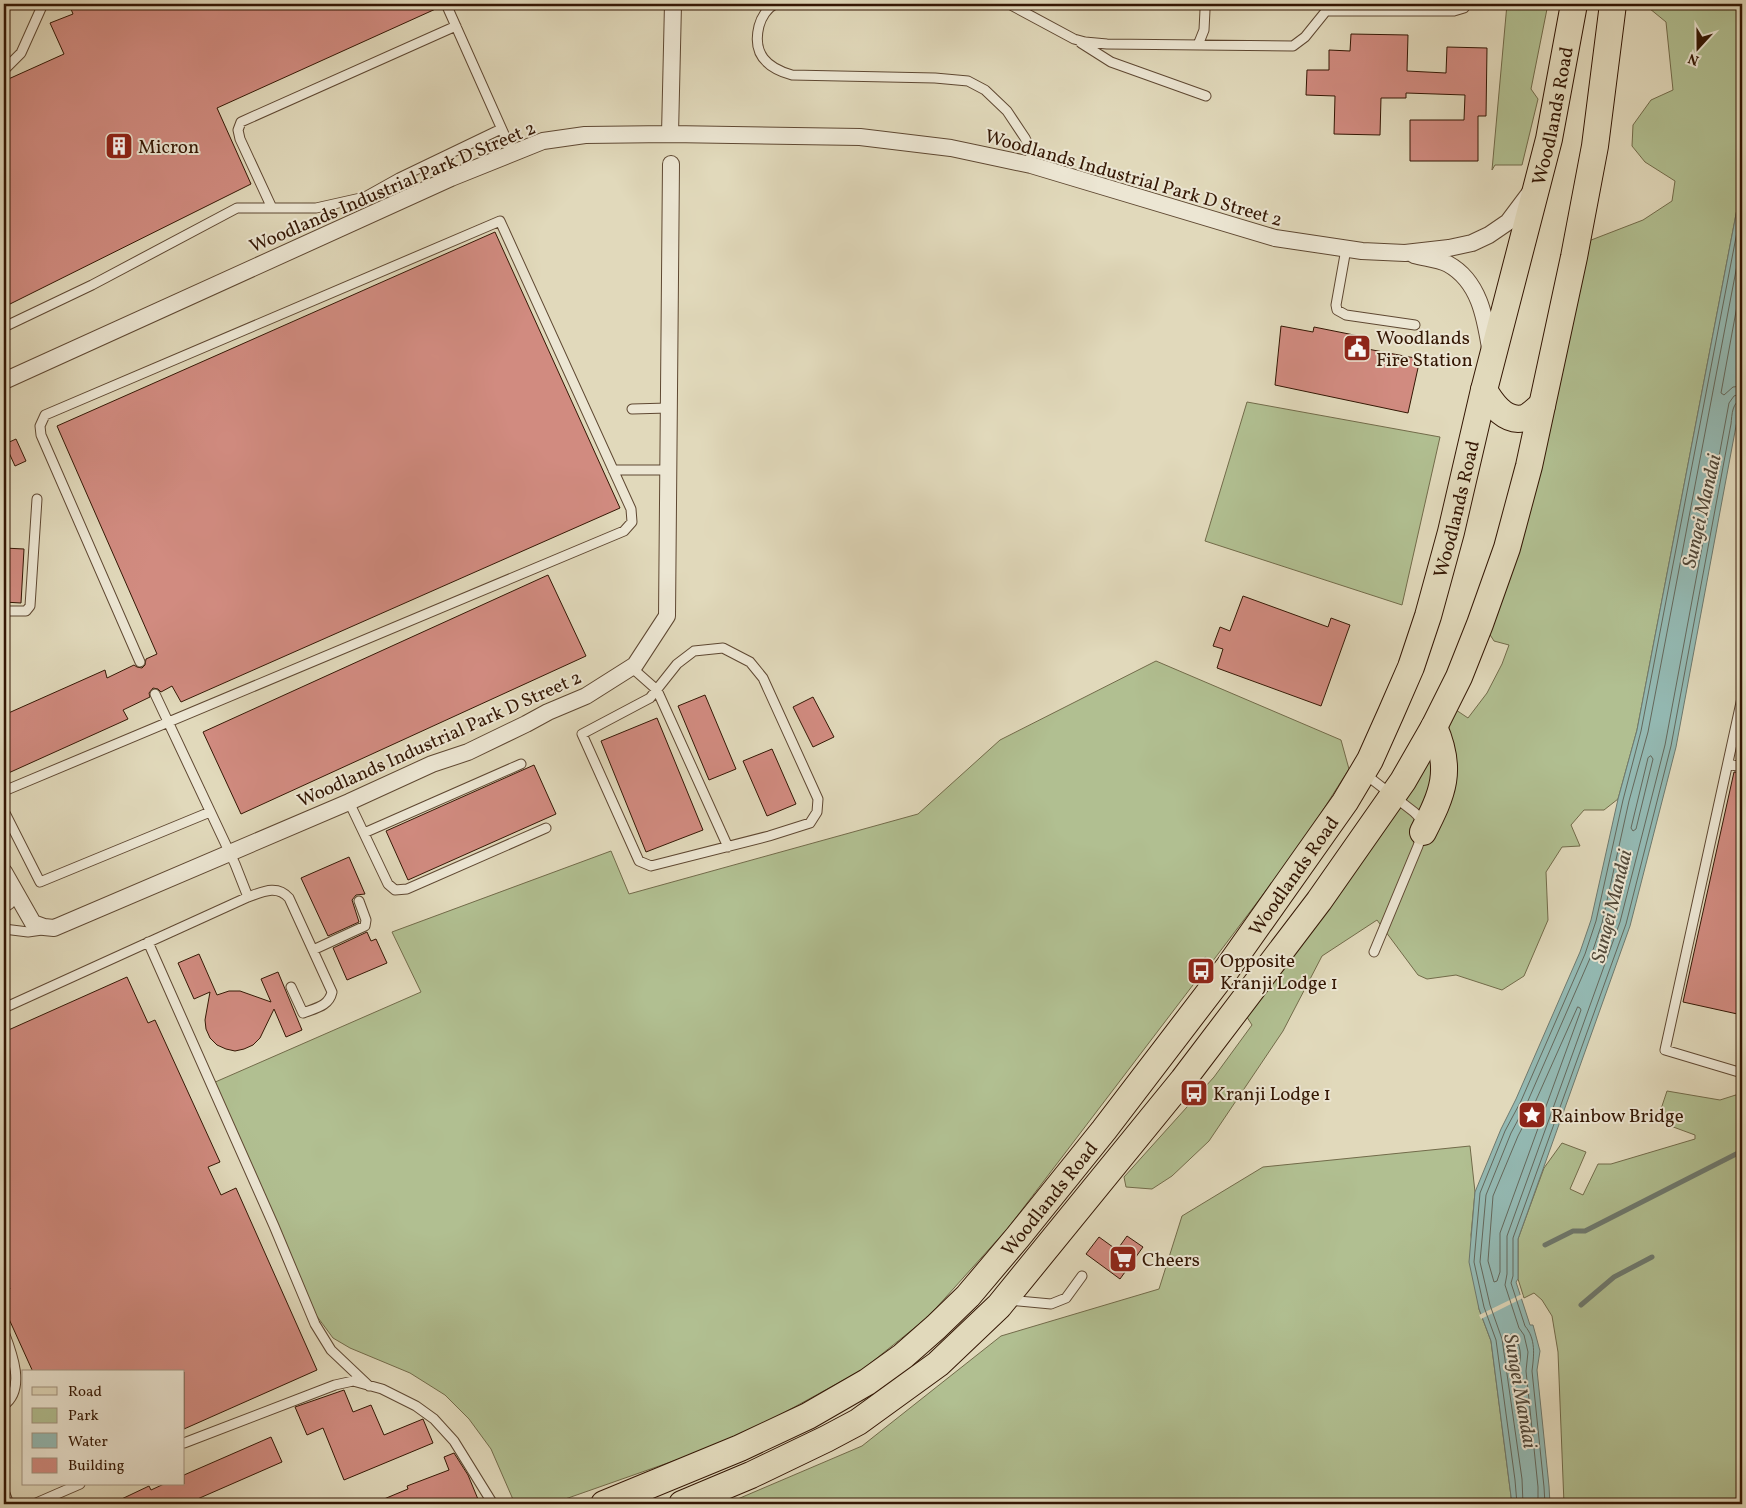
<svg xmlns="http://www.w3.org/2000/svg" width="1746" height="1508" font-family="Vollkorn,serif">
<rect width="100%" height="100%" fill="#e1d9bb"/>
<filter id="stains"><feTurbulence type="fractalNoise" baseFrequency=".004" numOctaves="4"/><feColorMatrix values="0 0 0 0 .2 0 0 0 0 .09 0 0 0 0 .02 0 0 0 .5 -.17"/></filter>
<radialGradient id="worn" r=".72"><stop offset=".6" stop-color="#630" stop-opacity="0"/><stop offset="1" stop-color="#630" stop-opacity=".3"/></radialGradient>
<path fill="#b1bf91" stroke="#726b4a" d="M1507,4H1548L1531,89L1538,99L1522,165H1495L1492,170Z
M1644,4H1742V183L1637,730L1618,799L1604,810H1584L1571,825L1580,846L1562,847L1546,872L1548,920L1524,976L1502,990L1456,975L1427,979L1418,975L1377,920L1322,956L1283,1031L1209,1141L1172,1176L1152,1189L1126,1187L1124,1177L1214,1077L1252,1025L1245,1014L1450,706L1468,718L1487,693L1502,664L1509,645L1494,641L1487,630L1586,242L1643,220L1672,201L1675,181L1645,162L1632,146L1633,125L1651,100L1673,90L1666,22Z
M1247,402L1440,437L1402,605L1205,541Z
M1156,661L1341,740L1349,769L1302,843L1212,962L1205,957L1191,977L1196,981L1008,1228L928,1317L862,1370L736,1439L551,1504H515L491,1449L469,1419L445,1395L410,1373L350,1348L333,1338L316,1315L213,1083L421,992L392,932L611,851L629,894L918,814L1000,740Z
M1667,1091L1720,1100L1742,1093V1504H1564L1558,1352L1552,1316L1542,1300L1534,1293L1524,1298L1518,1279V1239L1544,1168L1562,1143L1586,1152L1570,1189L1583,1195L1598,1164H1611L1695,1139V1135L1657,1121Z
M1470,1146L1475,1192L1471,1235L1479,1309L1491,1341L1512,1504H726L862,1446L1001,1336L1159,1289L1182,1216L1263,1167Z"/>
<path fill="#94bab4" stroke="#6e796e" d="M1742,183V394L1676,747L1630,926L1518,1239V1279L1516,1282L1530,1325H1533L1540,1351L1537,1370L1549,1486L1550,1504H1512L1491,1341L1479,1309L1469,1262L1475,1192L1501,1129L1516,1099L1580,952L1591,920L1618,799L1637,730Z"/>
<path fill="#e1d9bb" d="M1522,1294L1523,1298L1481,1319L1479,1315Z"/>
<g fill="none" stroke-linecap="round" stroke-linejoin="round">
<path stroke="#64685c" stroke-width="1" d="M1742,279L1721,393L1724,395L1733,387L1742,386
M1651,756L1653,759L1636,829L1633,831L1631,828L1648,758Z
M1578,1007L1580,1008L1581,1010L1500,1233V1272L1497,1281L1494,1282L1488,1261L1493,1196L1518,1136L1533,1107Z
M1512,1334C1521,1342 1523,1360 1517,1369L1514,1368L1509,1337Z
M1517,1504L1515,1480L1496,1340L1484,1307L1474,1262L1480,1193L1505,1131L1521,1101L1585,954L1596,921L1623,800L1641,731L1742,206
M1523,1504L1522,1479L1502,1339L1490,1305L1480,1262L1486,1195L1511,1133L1527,1103L1591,956L1602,923L1629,801L1648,732L1742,239
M1538,1504V1487L1526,1371L1528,1352L1524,1335L1519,1328L1505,1285L1507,1274V1236L1620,922L1665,745L1729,403L1734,396L1742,393
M1545,1504L1544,1487L1532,1371C1534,1355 1536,1339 1525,1326L1511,1283L1513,1276V1238L1626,924L1671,746L1731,424C1732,415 1732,401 1742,400"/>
<path stroke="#6e796e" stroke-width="5" d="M1545,1245L1573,1231H1585L1742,1151
M1581,1305L1614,1277L1652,1257"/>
</g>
<path fill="#d18b80" stroke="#341704" d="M69,4H440V7L217,108L251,184L4,307V81L64,54L50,23L73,14Z
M1351,34L1408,35L1407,71L1446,73L1447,47L1487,48L1486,116H1478V161H1410V120H1464L1465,95L1406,93V98H1381L1380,135L1334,134L1335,96L1306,95L1307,70H1329V50L1350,51Z
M495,232L620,508L181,702L172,686L161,692L158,689L153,688L149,693L150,697L123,710L128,719L4,775V715L105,670L107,678L134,665L137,667L142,668L145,665L146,659L157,654L57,426Z
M1281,326L1313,332L1314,327L1359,336L1357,347L1420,359L1408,413L1275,385Z
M16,439L26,461L15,466L5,444Z
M4,548L24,549L21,603L4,602Z
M548,575L586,656L241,814L203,732Z
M1243,596L1328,627L1331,618L1350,625L1321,706L1217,668L1223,649L1213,646L1220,627L1230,631Z
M705,695L736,769L709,780L678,706Z
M813,697L834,737L813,747L793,707Z
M657,718L703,830L646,852L601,741Z
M772,749L796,804L767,816L743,761Z
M534,765L556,814L408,880L386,831Z
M1734,772L1742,773V1015L1683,1002Z
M349,857L365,894L356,895L352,900L359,922L328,936L301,878Z
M367,932L371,941L376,939L387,963L347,980L333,948Z
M199,954L217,995L229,991H240L271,1002L261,979L278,972L302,1030L286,1037L274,1009L260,1038L253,1045L244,1049L235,1051L226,1049L217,1045L210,1038L206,1029L205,1020L210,992L194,999L178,963Z
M127,977L148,1023L155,1020L220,1162L208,1167L221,1195L236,1188L317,1370L184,1429V1372H33L4,1308V1292L10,1289L4,1276V1032Z
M1127,1236L1143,1247L1120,1279L1086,1254L1099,1237L1117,1250Z
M344,1390L353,1412L371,1405L384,1435L423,1419L433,1443L344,1480L323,1428L307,1435L295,1407Z
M271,1437L282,1462L186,1504H111L149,1486L151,1490L164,1484H184V1475Z
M454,1453L468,1475L480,1504H372L408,1489L407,1486L449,1470L444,1457Z"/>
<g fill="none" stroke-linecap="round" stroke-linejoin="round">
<defs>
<path id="service" d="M446,4L512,152
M775,4C767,8 761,18 759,26C752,54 767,68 792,75L935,78L968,81L985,90L1007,111L1025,138L1031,151V165
M1009,4L1074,39L1085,42L1107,44L1293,46L1305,37L1326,11H1454L1464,8L1467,4
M1081,43L1111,62L1206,96
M1198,45L1204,30L1205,10
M4,70L21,53L43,4
M272,208L240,139L238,130L241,122L456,26
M1346,249L1336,305L1337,310L1346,315L1415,325
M4,327L92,285L237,208H316L365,197L399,178L501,129
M632,409L668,408
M613,470H668
M4,611H26L30,606L37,499
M723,648L750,662L763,678L818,799L817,812L810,823L769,836L651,866L639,861L582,734L650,698L677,664L694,651Z
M631,667L657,690L728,847
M155,694L235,864L248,897
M1742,698L1665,1050L1742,1073
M1728,764L1742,767
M1365,774L1414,812C1426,822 1423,832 1418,846L1374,952
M4,791L624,531L632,522L631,509L500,221L45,415L40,426L41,435L140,662
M349,802L388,884L395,890L407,889L546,828
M4,811L40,882L210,812
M364,833L521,764
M4,908L10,904L16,894
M4,929L28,932L42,930
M148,942L274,1226L315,1324L331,1350L369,1386
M313,950L365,926L366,920L359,901
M4,1008L248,897C262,892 277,884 289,898L332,992C329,1006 316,1008 303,1013L291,987
M1009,1300L1051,1304L1066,1298L1082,1276
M4,1332C12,1353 26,1389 4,1405
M184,1443L335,1385L353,1381L382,1389L416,1406L434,1419L454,1441L493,1504
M4,1491L9,1504
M34,1504L80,1484"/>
<path id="minor" d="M670,134L673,4
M1414,255C1425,258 1439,259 1448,264C1479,281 1485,317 1490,348
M4,381L451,178L543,141L585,135L670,134L860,137L951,148L1031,165L1275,238L1362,251L1405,253L1449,248L1472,243L1489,235L1508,222L1529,194
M4,872L33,923L44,927L54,928L349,802L432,764L468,752L526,724L548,712L586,696L635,665L667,616L671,164"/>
<g id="primary">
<path d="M1484,390C1492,404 1507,425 1527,417C1532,414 1538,408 1542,405"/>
<path d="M1423,832C1443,793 1453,770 1434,727"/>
<path id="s1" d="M604,1504L740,1448L808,1416L867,1382L903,1356L936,1327L968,1296L1017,1238L1104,1130L1227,969L1345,802L1370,760L1391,713L1411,667L1428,616L1451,532L1484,390L1549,139L1574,4"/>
<path d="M682,1504L751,1475L826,1439L858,1422L938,1364L999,1306L1183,1080L1319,901L1403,781L1434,727L1459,677L1480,624L1507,548L1529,466L1574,257L1595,146L1613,4"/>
</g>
</defs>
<use href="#service" stroke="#5f4832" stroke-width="11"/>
<use href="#minor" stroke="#5f4832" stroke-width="18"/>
<use href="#primary" stroke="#341704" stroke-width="28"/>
<use href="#service" stroke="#ece6d3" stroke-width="9"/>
<use href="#minor" stroke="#ece6d3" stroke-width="16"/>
<use href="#primary" stroke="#e1d9bb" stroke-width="26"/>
</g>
<defs>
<symbol id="building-square" viewBox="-11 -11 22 22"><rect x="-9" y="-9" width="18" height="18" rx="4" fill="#8f2418" stroke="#ece6d3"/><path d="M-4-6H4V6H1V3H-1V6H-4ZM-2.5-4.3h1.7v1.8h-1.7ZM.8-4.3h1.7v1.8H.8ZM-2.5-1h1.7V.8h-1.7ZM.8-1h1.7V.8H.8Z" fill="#fff"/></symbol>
<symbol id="civic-square" viewBox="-11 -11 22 22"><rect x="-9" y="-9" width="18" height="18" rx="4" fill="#8f2418" stroke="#ece6d3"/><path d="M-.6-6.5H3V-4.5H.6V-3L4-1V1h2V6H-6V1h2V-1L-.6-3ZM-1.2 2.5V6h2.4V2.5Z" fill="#fff"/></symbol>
<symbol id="bus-square" viewBox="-11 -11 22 22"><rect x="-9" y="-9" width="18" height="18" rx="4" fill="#8f2418" stroke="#ece6d3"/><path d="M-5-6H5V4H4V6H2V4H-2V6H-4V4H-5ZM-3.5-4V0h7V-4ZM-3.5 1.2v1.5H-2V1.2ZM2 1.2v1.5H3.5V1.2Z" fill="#fff"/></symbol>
<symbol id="sight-square" viewBox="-11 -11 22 22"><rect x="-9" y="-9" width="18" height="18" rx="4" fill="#8f2418" stroke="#ece6d3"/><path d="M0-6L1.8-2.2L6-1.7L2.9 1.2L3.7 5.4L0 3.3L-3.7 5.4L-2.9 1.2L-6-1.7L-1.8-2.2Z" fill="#fff"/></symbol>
<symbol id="supermarket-square" viewBox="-11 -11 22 22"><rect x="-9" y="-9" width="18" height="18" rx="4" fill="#8f2418" stroke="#ece6d3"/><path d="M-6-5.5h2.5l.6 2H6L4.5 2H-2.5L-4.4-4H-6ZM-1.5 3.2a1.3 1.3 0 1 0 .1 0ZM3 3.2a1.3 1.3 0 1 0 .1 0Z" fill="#fff"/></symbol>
</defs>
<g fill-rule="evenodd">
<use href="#building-square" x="103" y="130" width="32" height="32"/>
<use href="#civic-square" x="1341" y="332" width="32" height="32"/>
<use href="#bus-square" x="1185" y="955" width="32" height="32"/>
<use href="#bus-square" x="1178" y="1077" width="32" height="32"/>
<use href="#sight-square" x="1516" y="1099" width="32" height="32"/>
<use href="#supermarket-square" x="1107" y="1243" width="32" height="32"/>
</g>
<g text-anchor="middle" stroke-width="4" stroke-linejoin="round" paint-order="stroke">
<g font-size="19" fill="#341704" stroke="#ece6d3">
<text dy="7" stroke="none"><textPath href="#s1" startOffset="1765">Woodlands Road</textPath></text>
<text transform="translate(1134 177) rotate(16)" y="7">Woodlands Industrial Park D Street 2</text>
<text transform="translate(392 186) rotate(-23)" y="7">Woodlands Industrial Park D Street 2</text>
<text dy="7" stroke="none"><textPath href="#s1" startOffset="1360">Woodlands Road</textPath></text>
<text transform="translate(439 738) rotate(-24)" y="7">Woodlands Industrial Park D Street 2</text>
<text dy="7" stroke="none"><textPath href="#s1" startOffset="955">Woodlands Road</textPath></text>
<text dy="7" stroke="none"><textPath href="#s1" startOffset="550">Woodlands Road</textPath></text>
</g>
<g font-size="19" fill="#341704" stroke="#ece6d3" text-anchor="start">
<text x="138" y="153">Micron</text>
<text x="1376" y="344">Woodlands<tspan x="1376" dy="22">Fire Station</tspan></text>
<text x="1220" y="967">Opposite<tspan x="1220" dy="22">Kranji Lodge 1</tspan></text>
<text x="1213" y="1100">Kranji Lodge 1</text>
<text x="1551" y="1122">Rainbow Bridge</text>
<text x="1142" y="1266">Cheers</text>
</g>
<g font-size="20" font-style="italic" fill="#514839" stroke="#ece6d3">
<text transform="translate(1701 511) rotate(-77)" y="7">Sungei Mandai</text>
<text transform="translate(1611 906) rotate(-76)" y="7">Sungei Mandai</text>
<text transform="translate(1521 1391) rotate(80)" y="7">Sungei Mandai</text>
</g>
</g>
<rect width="1746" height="1508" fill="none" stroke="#e1d9bb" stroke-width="20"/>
<rect x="5" y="5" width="1736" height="1498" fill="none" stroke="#341704" stroke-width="2.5"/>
<rect x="10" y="10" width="1726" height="1488" fill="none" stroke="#341704"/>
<rect x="22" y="1370" width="162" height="115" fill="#ece6d3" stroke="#a29380"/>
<rect x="32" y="1387" width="25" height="8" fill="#e1d9bb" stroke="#a29380"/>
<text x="68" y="1396" font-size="15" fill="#341704">Road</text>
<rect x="32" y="1408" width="25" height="15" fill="#b1bf91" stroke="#a29380"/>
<text x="68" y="1420" font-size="15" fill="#341704">Park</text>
<rect x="32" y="1433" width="25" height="15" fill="#94bab4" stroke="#a29380"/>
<text x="68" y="1446" font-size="15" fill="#341704">Water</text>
<rect x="32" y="1458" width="25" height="15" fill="#d18b80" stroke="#a29380"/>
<text x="68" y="1470" font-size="15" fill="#341704">Building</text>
<g transform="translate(1698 48) rotate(201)" stroke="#ece6d3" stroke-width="4" paint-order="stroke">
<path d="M0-4L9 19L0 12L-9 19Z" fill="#341704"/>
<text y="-8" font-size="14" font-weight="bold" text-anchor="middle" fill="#341704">N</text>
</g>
<rect width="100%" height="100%" filter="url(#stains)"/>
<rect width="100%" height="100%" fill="url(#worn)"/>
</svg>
